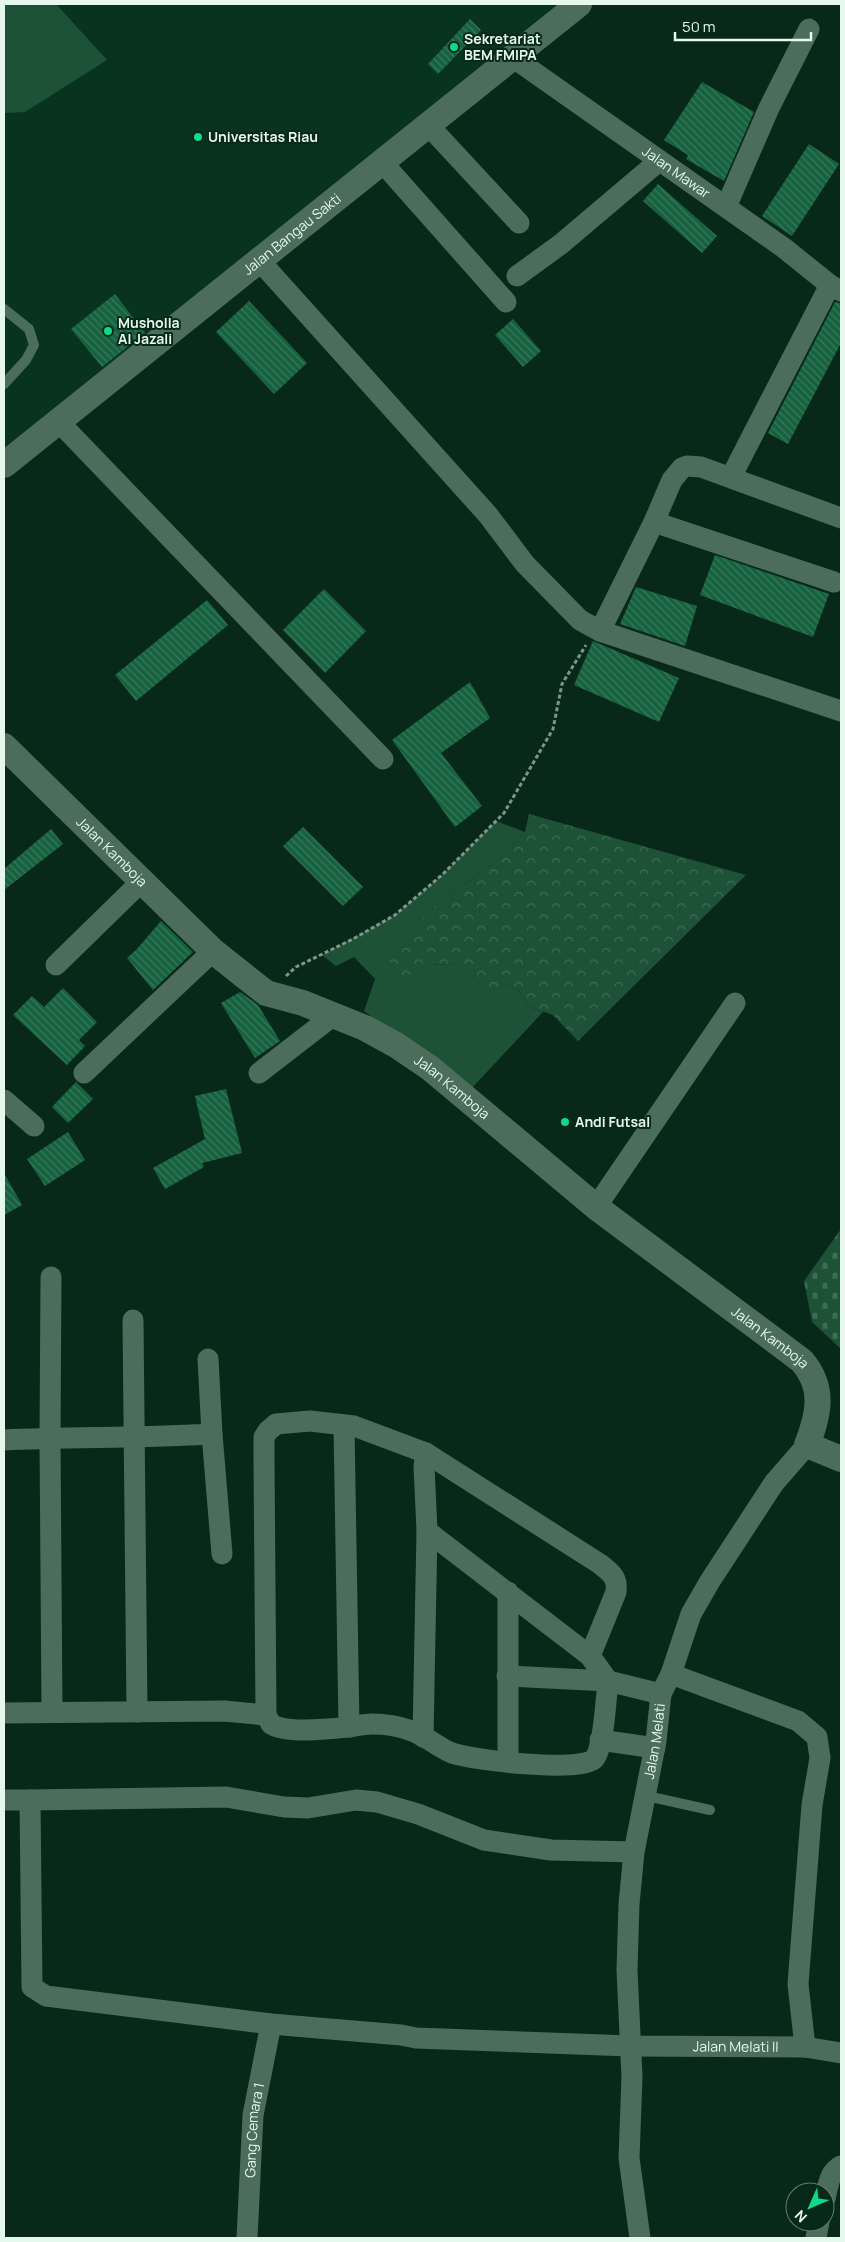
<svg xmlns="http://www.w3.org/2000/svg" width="845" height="2242" font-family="Manrope,sans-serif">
<defs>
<pattern id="forest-crowns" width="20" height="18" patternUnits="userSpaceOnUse" patternTransform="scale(1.25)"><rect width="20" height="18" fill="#1d5237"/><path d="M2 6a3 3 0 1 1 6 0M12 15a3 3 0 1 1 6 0" fill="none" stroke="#3e6c54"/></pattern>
<pattern id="cemetery-stones" width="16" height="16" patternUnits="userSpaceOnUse" patternTransform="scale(1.25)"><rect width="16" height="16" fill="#1d5237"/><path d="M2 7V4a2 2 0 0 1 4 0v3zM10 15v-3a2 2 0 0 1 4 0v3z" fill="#3e6c54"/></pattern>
<pattern id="building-back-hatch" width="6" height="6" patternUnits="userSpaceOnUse" patternTransform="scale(1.25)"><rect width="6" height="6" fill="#16623f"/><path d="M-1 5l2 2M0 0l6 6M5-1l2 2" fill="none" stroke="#38795b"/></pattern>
</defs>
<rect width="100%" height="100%" fill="#082919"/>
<path fill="#08331f" d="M4,4H557L4,451Z"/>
<path fill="#1d5237" d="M4,4H56L107,60L25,112L4,113Z
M496,821L525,832L499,860L470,881L439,900L431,910L415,923L427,965L456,964L493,993L505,984L518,989L529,1007L543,1012L471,1089L364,1011L375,979L354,957L336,966L322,955L395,915L443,874Z"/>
<path fill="url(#forest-crowns)" d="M529,814L746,875L578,1041L553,1015L529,1007L518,989L505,984L494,994L456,964L427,965L408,982L389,961L400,942L415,923L431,910L439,900L470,881L499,860L525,832Z"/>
<path fill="url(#cemetery-stones)" d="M841,1229V1349L812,1322L804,1281Z"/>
<path fill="url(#building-back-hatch)" d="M470,19L481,30L438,74L428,64Z
M702,82L754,112L724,181L686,159L688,155L664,140Z
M809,144L839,164L792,236L762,216Z
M658,184L717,236L702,253L643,201Z
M115,294L145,333L102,367L71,329Z
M249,301L307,363L274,394L216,332Z
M835,302L841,303V343L788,444L768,433Z
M513,319L541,351L523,367L495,335Z
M715,555L829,594L813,637L700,595Z
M636,587L697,606L685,646L620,624Z
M324,589L366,631L325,673L283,630Z
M207,600L228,625L136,701L115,675Z
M593,641L679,678L659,722L574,685Z
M470,682L490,718L441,753L482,806L455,827L392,740Z
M303,827L363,887L343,906L283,846Z
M51,829L63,844L4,890V869Z
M161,921L193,952L153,990L127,958L137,949Z
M63,988L97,1022L79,1040L85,1046L67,1065L13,1015L32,996L44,1007Z
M240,992L258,1005L280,1041L255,1058L221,1003Z
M76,1082L93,1099L68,1123L52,1107Z
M226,1089L242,1153L202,1163L204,1167L165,1189L153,1168L205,1139L195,1096Z
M68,1132L85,1160L45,1186L27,1159Z
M4,1173L22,1205L4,1215Z"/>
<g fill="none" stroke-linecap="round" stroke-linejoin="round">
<path stroke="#7d9689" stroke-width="3" stroke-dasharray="4 2.5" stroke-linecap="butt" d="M286,976L296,967L353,939L395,915L443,874L504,813L553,729L562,684L586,645"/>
<path stroke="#4b6d59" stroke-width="10" d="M4,309L29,329L34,345L26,360L4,384
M647,1796L710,1810"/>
<g stroke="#4b6d59" stroke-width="21">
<path id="s1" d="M511,56L784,248L830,285L841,291"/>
<path d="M429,126L519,223"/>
<path d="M382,162L506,302"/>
<path d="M726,207L769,108L809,29"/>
<path d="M258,259L488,515L525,564L580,620L600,631L841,711"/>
<path d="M517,276L561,244L659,161"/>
<path d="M58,421L383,759"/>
<path d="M731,477L830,285"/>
<path d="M654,522L834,582"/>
<path d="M600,631L654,522L672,480L682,468L687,466L701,467L841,518"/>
<path d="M56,965L142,881"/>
<path d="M84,1073L213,951"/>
<path d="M259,1073L334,1015"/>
<path d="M4,1100L34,1126"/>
<path d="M596,1207L735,1003"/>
<path d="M51,1277L50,1438L52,1712"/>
<path d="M133,1320L137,1712"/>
<path d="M344,1425L349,1727"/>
<path d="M212,1434L222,1554"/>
<path d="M4,1440C73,1437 143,1438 212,1434L208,1359"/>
<path d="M426,1453L424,1466L427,1531L590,1656L608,1681L507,1676"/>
<path d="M590,1656L616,1592C618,1577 611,1573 600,1564L426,1453L354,1426L310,1421L276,1424L268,1431L264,1437V1458L266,1715L271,1724C286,1734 330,1729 349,1727C356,1726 364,1724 372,1724C383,1724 398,1726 409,1730C424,1734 437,1747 452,1753C472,1760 580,1773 594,1759C604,1748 606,1697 608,1681L661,1694"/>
<path d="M671,1674L798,1721L817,1737L820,1758L812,1805L798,1984L805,2047"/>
<path d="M4,1713L224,1711L266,1715"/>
<path d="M423,1737L427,1531"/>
<path d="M600,1740L655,1748"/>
<path d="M508,1762V1592"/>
<path id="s2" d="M4,1800H30L32,1987L46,1996L271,2024L401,2035L416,2038L630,2046L805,2047L841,2053"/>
<path d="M30,1800L226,1797L284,1807L308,1808L356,1800L377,1802L418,1814L484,1840L551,1850L634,1852"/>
<path d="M825,2199C828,2186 829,2172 841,2166"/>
<path id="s3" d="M247,2238L253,2115L271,2024"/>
<path id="s4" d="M640,2238L629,2158L632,2077L627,1970L629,1904L634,1852L656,1741L661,1694L671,1674L691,1614L710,1581L774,1483L807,1445"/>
<path d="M816,2238L819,2222"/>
</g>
<g stroke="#4b6d59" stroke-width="26">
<path id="s5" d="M4,465L579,4"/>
<path id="s6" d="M4,746L213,951L266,993L303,1003L365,1028L396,1045L430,1068L596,1207L802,1361C825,1388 819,1414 807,1445L841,1459"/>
</g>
</g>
<g fill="#10d98a" stroke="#082919" stroke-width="2">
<circle cx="454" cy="47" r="5"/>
<circle cx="198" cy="137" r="5"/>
<circle cx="108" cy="331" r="5"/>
<circle cx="565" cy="1122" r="5"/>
</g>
<g text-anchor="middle" stroke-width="4" stroke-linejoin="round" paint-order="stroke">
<g font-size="14" font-weight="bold" fill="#e6f8ed" stroke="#082919" text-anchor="start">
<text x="464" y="44">Sekretariat<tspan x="464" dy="16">BEM FMIPA</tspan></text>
<text x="208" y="142">Universitas Riau</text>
<text x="118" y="328">Musholla<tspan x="118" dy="16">Al Jazali</tspan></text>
<text x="575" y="1127">Andi Futsal</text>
</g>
<g font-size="14" fill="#e6f8ed" stroke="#082919">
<text dy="5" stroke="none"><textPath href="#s1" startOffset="202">Jalan Mawar</textPath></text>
<text dy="5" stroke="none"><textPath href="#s5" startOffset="369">Jalan Bangau Sakti</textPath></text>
<text dy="5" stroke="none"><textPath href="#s6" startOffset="151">Jalan Kamboja</textPath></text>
<text dy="5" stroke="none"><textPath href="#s6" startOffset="571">Jalan Kamboja</textPath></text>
<text dy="5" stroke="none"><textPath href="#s6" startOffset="976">Jalan Kamboja</textPath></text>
<text dy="5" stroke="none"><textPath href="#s4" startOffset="500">Jalan Melati</textPath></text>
<text dy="5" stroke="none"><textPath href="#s2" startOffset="922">Jalan Melati II</textPath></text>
<text dy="5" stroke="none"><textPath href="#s3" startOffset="108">Gang Cemara 1</textPath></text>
</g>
</g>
<rect width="845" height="2242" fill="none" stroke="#e6f8ed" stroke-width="10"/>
<g transform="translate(810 2207) rotate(225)"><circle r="24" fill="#082919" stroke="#617c6e"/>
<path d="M0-4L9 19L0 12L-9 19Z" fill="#10d98a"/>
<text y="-8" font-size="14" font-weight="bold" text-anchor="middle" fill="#e6f8ed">N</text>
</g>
<path d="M675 32v8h136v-8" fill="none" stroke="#e6f8ed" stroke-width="2.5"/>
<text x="682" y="32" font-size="15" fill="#e6f8ed" stroke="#082919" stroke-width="4" paint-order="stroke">50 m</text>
</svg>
